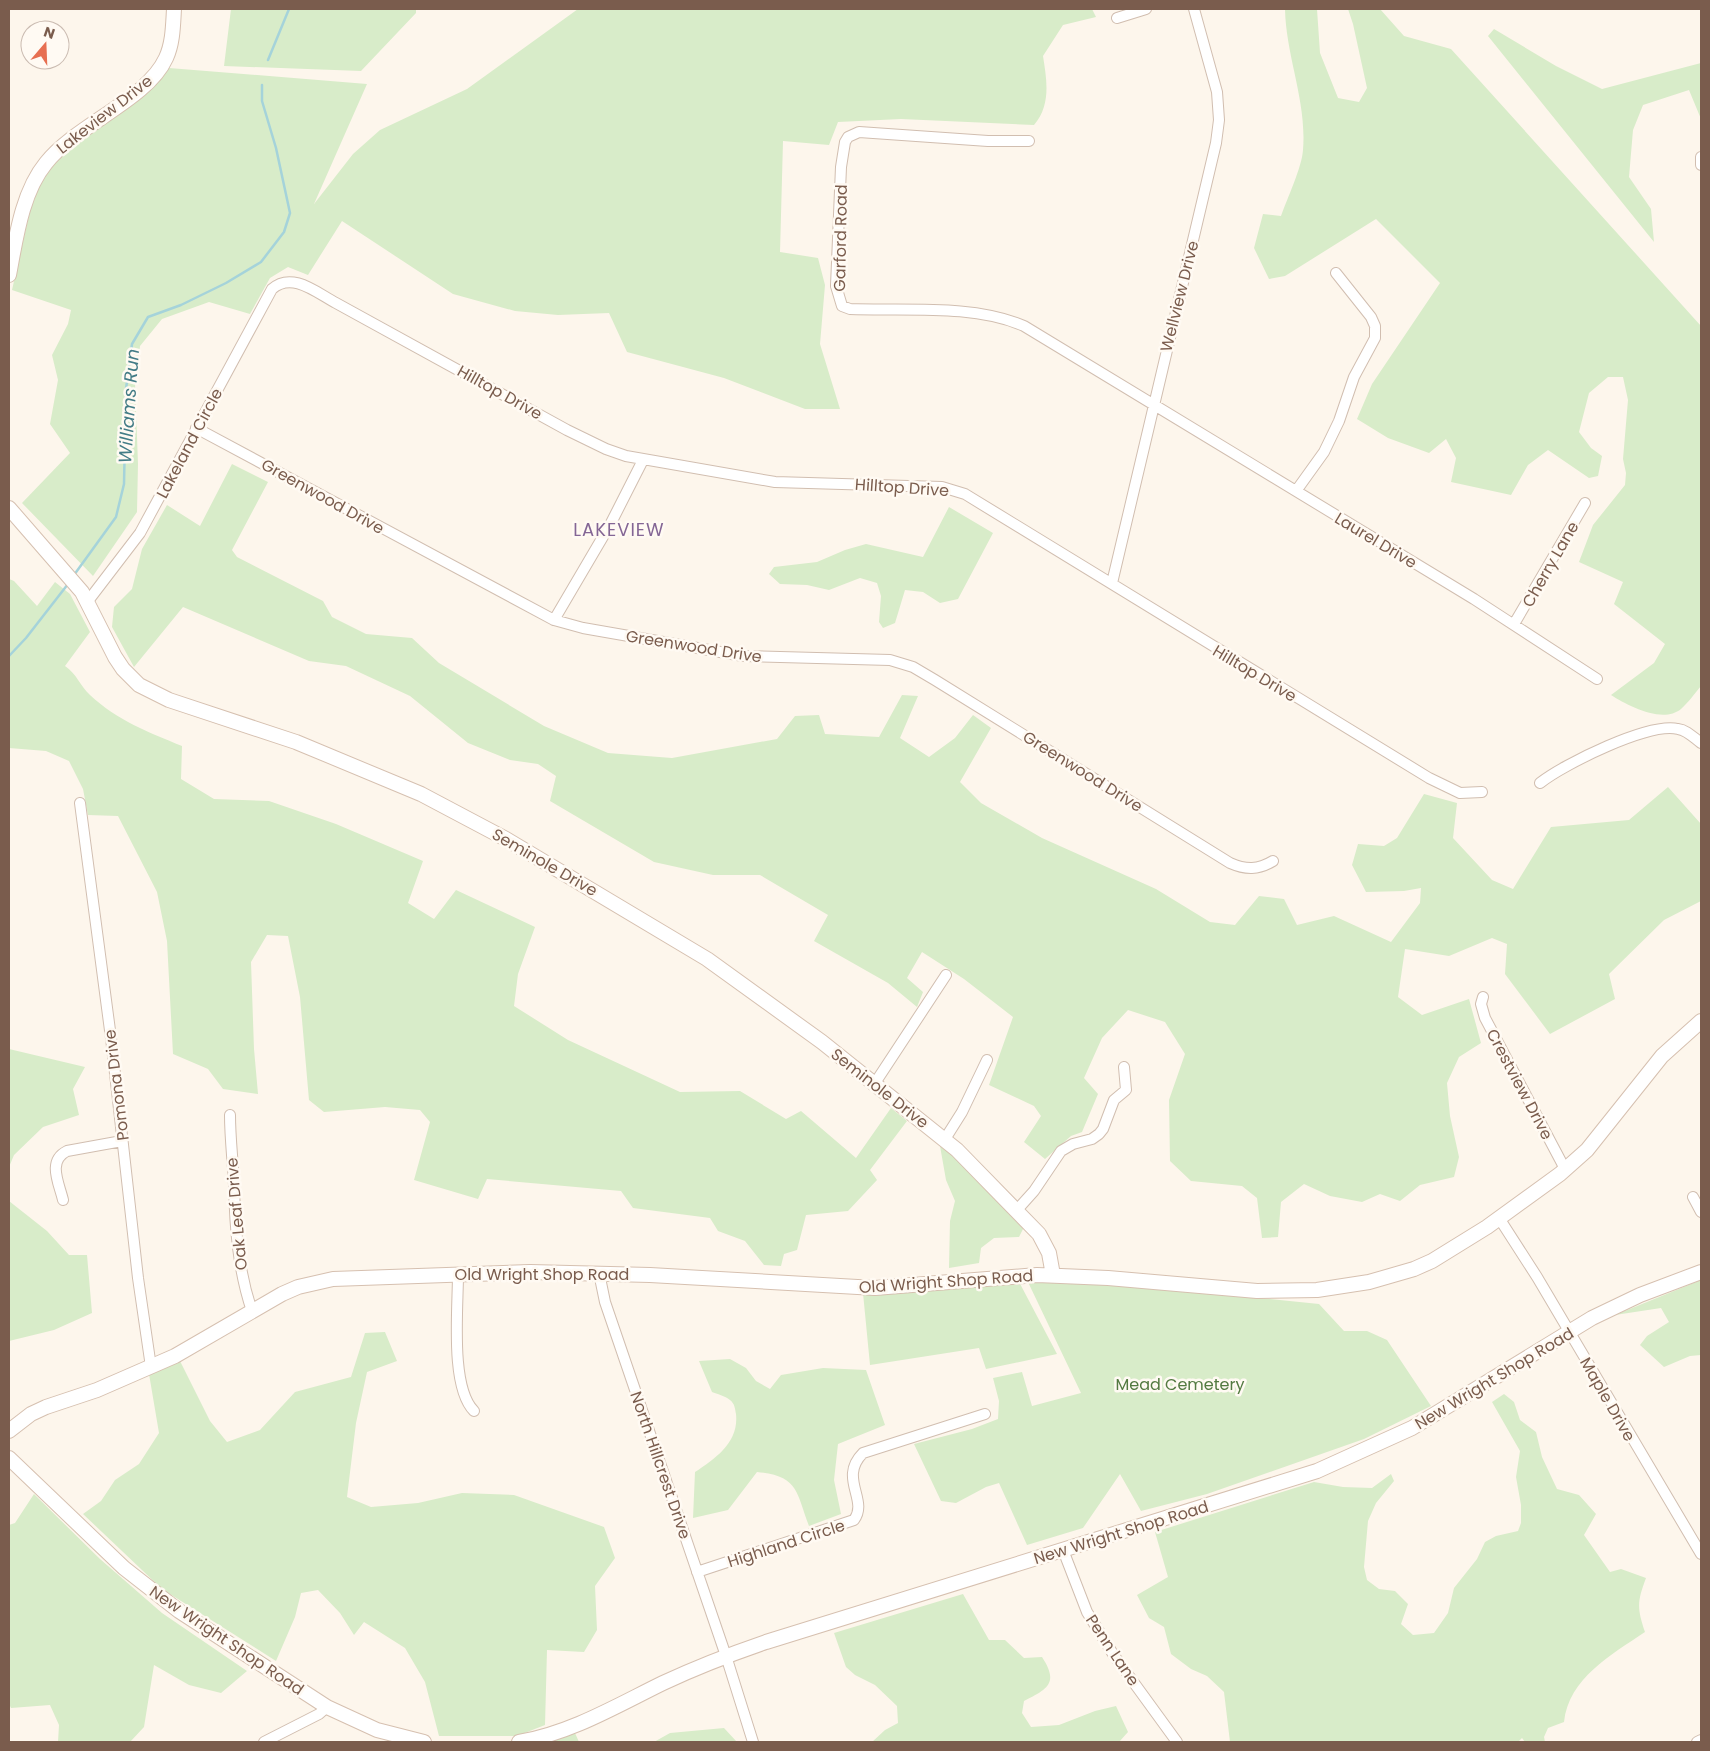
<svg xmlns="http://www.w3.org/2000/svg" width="1710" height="1751" font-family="Poppins,sans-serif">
<rect width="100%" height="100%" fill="#fdf6ec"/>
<path fill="#d8ecc9" d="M231,9H416V13L361,71L224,66Z
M578,9H1092L1096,17L1063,25L1043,56C1047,81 1051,105 1034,125L901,119L838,122L829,145L783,141L780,252L818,258L825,285L820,344L840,409H805L724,378L627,352L609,313L558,315L515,311L453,294L342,221L308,275L288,267L270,278L250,314L209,302L162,319L140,346L135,383L138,464L137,512L93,576L22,503L70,453L50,424L58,380L52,355L68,324L71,310L12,290L30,211L41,181L60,155L148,92L169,68L367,84L314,204L353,154L380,130L467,89Z
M1285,9H1317L1320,53L1338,98L1359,102L1367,88L1353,24L1348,9H1380L1404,36L1451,49L1701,326V686C1695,693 1688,703 1681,709C1663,724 1628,706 1611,695L1654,663L1665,644L1614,604L1623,582L1579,562L1593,525L1625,485L1626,473L1623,459L1628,400L1623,377H1608L1589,393L1579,432L1591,448L1602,456L1598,476L1589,478L1548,450L1528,465L1511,495L1451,482L1456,458L1446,439L1429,453L1388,438L1357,419L1372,384L1440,283L1376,219L1285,276L1269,279L1254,248L1263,214L1281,216C1287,199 1302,167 1303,150C1307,101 1286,57 1285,9Z
M1494,29L1556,66L1602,89L1701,63V119L1689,90L1643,105L1633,130L1629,177L1651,209L1654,242L1488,36Z
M232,464L268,482L232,550L237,557L323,601L332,617L366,634L412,638L439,663L544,726L608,753L672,758L777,739L795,716L819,715L825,734L879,737L902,695L918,696L900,738L929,757L955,738L973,715L991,728L960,782L981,803L1042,838L1156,889L1210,922L1235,925L1259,896L1284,899L1297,925L1334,916L1391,942L1420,903L1421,888L1404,891L1366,892L1352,865L1358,844L1384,846L1397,838L1424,794L1457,803L1453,838L1492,880L1513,889L1551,827L1629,820L1668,787L1701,824V901L1664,920L1609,974L1615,999L1550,1034L1505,974L1507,944L1492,938L1449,956L1405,949L1398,997L1422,1015L1469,999L1481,1043L1459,1057L1447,1083L1450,1116L1459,1157L1454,1177L1420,1185L1400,1201L1380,1194L1362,1202L1330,1196L1304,1184L1281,1202L1278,1237L1262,1238L1257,1198L1242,1186L1191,1181L1170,1161L1169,1100L1185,1054L1165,1022L1128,1010L1102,1038L1084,1078L1098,1094L1082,1132L1071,1136L1045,1159L1024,1142L1041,1116L1034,1106L989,1085L1013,1017L964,979L922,952L907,978L923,992L917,1007L888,983L814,941L828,915L760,875H713L654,862L550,801L556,776L538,764L510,760L468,743L410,696L346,666L309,661L183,607L134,667L112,627L114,607L132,589L142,549L167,505L200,526Z
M949,507L993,533L958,599L940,603L923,592L905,590L895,623L883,628L879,622L881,596L877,583L860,578L829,590L807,585L780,584L769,574L774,567L817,562L845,550L866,544L923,557Z
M9,579L14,581L37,606L55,582L70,594L90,632L65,666C77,674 80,686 90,695C118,721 148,732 182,746L181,779L214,799L269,801L336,824L423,861L408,903L434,919L456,890L535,927L518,974L514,1006L568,1040L680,1092L740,1091L786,1119L801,1111L856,1158L891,1108L907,1121L870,1170L877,1180L848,1211L806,1215L797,1250L784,1254L781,1266L764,1265L745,1241L718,1231L710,1218L633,1208L621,1191L487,1179L478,1199L414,1180L430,1122L420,1110L385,1107L324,1112L309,1100L300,997L288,936L267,935L251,962L254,1049L258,1094L223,1089L208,1069L173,1054L167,941L157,892L118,816L88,815L83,789L69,761L46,751L9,748Z
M9,1049L85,1067L73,1089L79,1115L43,1127L14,1155L9,1167Z
M940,1146L949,1151L1024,1227L1019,1237L994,1238L981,1248L979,1263L949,1268L950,1221L955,1201L946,1180Z
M9,1201L47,1231L69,1255H87L92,1313L54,1330L9,1341Z
M1017,1278L1057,1354L986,1369L979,1348L870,1365L863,1293Z
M1027,1280L1118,1284L1319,1304L1344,1331H1367L1387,1340L1431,1406L1364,1439L1207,1494L1141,1511L1120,1474L1083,1528L1027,1545L999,1483L986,1487L956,1503L941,1501L914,1444L972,1429L998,1419L999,1401L993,1378L1022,1372L1032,1406L1081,1393Z
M1701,1280V1355L1690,1356L1664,1367L1640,1345L1647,1336L1669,1322L1661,1308L1615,1315Z
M385,1332L397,1361L367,1372L356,1423L347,1497L371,1507L418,1503L462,1493L514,1495L604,1527L615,1558L595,1586L597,1630L584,1652L547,1650L545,1725L517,1736H439L425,1682L405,1648L364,1622L354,1635L340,1613L318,1590L301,1593L295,1617L276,1661L162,1589L83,1514L101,1501L115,1480L139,1464L159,1433L149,1374L180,1361L210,1421L227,1442L260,1430L295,1392L351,1377L365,1333Z
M730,1359L746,1368L756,1381L770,1389L781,1375L823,1368L866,1370L885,1425L838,1444L834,1480L841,1514L809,1526C796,1492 799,1476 757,1472L728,1510L693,1518L695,1472C716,1458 739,1442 736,1414C735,1409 735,1404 730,1400C725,1396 717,1394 712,1392L699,1361Z
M1504,1394L1514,1402L1520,1420L1536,1432L1542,1457L1557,1489L1579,1495L1596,1514L1584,1535L1610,1572L1621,1569L1646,1578C1637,1602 1637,1608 1645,1632C1611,1655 1569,1678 1564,1722L1548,1728L1544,1737L1545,1742H1525L1522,1738L1518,1742H1230L1224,1692L1207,1676L1191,1669L1171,1654L1164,1627L1149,1618L1137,1595L1168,1577L1155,1532L1314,1482L1343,1487L1372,1488L1391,1474L1394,1481L1376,1503L1368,1521L1364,1567L1367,1580L1379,1589L1395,1591L1408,1604L1401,1624L1413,1635L1434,1633L1448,1613L1454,1588L1477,1559L1485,1542L1496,1536L1518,1531L1521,1523V1505L1516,1477L1520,1451L1492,1402Z
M34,1494L100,1559L162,1613L247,1671L221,1693L189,1685L154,1665L144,1727L130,1742H58L59,1725L50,1705L11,1708L9,1704V1525L15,1523Z
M963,1594L989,1640H1005L1024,1658L1042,1657C1059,1683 1048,1689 1024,1701L1022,1713L1031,1727L1059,1725L1095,1711L1116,1706L1128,1732L1119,1742H872L885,1730L898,1723L897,1706L875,1685L855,1675L846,1667L834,1633Z
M724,1728L737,1742H654L670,1733Z
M575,1733L579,1742H550Z"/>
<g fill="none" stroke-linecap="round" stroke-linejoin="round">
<path stroke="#a5d3da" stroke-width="2.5" d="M268,60L289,9
M74,575L116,517L124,484L126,389L132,344L148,317L181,305L226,283L261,262L284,232L290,213L276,148L262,101V85
M9,656L26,638L68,584"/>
<defs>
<path id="street" d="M1117,18L1146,9
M1029,141H988L859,132L848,137L845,142L841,167L836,286L842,306L850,309C905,311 974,304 1024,326L1474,599L1597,679
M1701,157V165
M196,428L554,620L583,628L743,656L890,660L913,667L935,680L1230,863C1246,870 1258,870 1273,861
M1296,491L1324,452L1339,421L1354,377L1375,338V326L1371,317L1336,273
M1112,583L1216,143L1219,120L1217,92L1194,9
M88,601L140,533L272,289C292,271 317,293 336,303L567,430L606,449L626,456L775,482L942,487L965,494L1429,778L1460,793L1482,792
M554,620L611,523L643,460
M1514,624L1585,503
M1540,783C1564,764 1649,722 1678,729C1687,730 1694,738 1701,743
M80,803L111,1038L138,1278L151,1367
M1483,997L1481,1004L1485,1018L1565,1169
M875,1083L946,975
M230,1115C230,1139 233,1161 234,1185C235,1227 238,1270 252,1311
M945,1139L962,1112L987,1060
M1693,1197L1701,1212
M63,1200C59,1183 47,1161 67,1151L122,1141
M1017,1210L1034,1191L1061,1151L1073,1144L1092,1139L1099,1134L1103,1129L1114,1100L1126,1090L1124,1067
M1499,1218L1537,1277L1701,1554
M599,1273L605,1302L726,1656L753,1742
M458,1274C458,1309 450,1387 474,1411
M1063,1550L1087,1612L1113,1654L1177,1742
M697,1572L854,1520C869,1500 838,1478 863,1453L985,1414
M264,1742L319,1714L327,1707
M1697,1742L1701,1740"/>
<path id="secondary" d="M9,275C16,238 22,192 46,163C77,124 147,100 166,58C173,43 173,25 174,9
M9,508L82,592L115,657L123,669L139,685L169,700L296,742L421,794L506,839L707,959L822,1042L957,1150L1039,1234L1049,1253L1053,1275
M9,1431L31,1414L46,1407L97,1390L175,1356L282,1294L298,1287L333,1279L530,1272L650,1275L875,1288L1037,1275L1108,1278L1257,1291L1317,1290L1369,1282L1414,1269L1432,1261L1487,1227L1560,1174L1587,1150L1662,1056L1701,1021
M9,1458L124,1568L179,1611L327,1707L377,1730L424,1742
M519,1742C571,1733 616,1706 663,1683C697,1667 731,1654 766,1642L1317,1471L1412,1428L1592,1318L1640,1295L1701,1272"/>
</defs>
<use href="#street" stroke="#d1beb0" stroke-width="12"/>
<use href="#secondary" stroke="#d6c0b0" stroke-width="16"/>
<use href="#street" stroke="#fff" stroke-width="10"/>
<use href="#secondary" stroke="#fff" stroke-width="14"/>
</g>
<g text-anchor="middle" stroke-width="5" stroke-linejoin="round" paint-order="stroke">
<g font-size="16" fill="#7a5c4d" stroke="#fffaf3">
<text transform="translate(104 114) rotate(-38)" y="6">Lakeview Drive</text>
<text transform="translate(840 238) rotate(-89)" y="6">Garford Road</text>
<text transform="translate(1179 296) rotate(-76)" y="6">Wellview Drive</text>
<text transform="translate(500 392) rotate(29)" y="6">Hilltop Drive</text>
<text transform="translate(189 443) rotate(-62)" y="6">Lakeland Circle</text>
<text transform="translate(902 487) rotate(4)" y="6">Hilltop Drive</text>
<text transform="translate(323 496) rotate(29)" y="6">Greenwood Drive</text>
<text transform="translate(1376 540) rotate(31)" y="6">Laurel Drive</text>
<text transform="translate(1550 564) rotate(-60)" y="6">Cherry Lane</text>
<text transform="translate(694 646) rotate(9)" y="6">Greenwood Drive</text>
<text transform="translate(1255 673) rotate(31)" y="6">Hilltop Drive</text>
<text transform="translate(1083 771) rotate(32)" y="6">Greenwood Drive</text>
<text transform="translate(545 862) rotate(30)" y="6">Seminole Drive</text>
<text transform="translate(1520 1084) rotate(62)" y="6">Crestview Drive</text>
<text transform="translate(116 1085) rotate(-97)" y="6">Pomona Drive</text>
<text transform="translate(880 1088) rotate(38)" y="6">Seminole Drive</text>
<text transform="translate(236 1214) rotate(-95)" y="6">Oak Leaf Drive</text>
<text x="542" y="1280">Old Wright Shop Road</text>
<text transform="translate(946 1281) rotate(-4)" y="6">Old Wright Shop Road</text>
<text transform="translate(1494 1378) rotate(-31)" y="6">New Wright Shop Road</text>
<text transform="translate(1608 1399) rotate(60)" y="6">Maple Drive</text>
<text transform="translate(661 1465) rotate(71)" y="6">North Hillcrest Drive</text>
<text transform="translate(1121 1532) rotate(-17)" y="6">New Wright Shop Road</text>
<text transform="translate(786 1543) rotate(-18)" y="6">Highland Circle</text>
<text transform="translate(227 1640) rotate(34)" y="6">New Wright Shop Road</text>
<text transform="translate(1113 1650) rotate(56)" y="6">Penn Lane</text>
</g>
<g font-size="16" fill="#537a41" stroke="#fffaf3">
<text x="1180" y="1390">Mead Cemetery</text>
</g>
<g font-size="18" font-style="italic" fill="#437c86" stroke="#fffaf3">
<text transform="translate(129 406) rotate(-86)" y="6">Williams Run</text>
</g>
<g font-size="18" letter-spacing="1" fill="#846695" stroke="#fffaf3">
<text x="619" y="536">LAKEVIEW</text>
</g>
</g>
<rect width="1710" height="1751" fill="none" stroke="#7a5c4d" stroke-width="20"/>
<g transform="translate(45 45) rotate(19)"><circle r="24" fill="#fffaf3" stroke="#cabbb1"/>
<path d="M0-4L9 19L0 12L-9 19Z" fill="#e76f51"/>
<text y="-8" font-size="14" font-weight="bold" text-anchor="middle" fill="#7a5c4d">N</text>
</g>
</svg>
